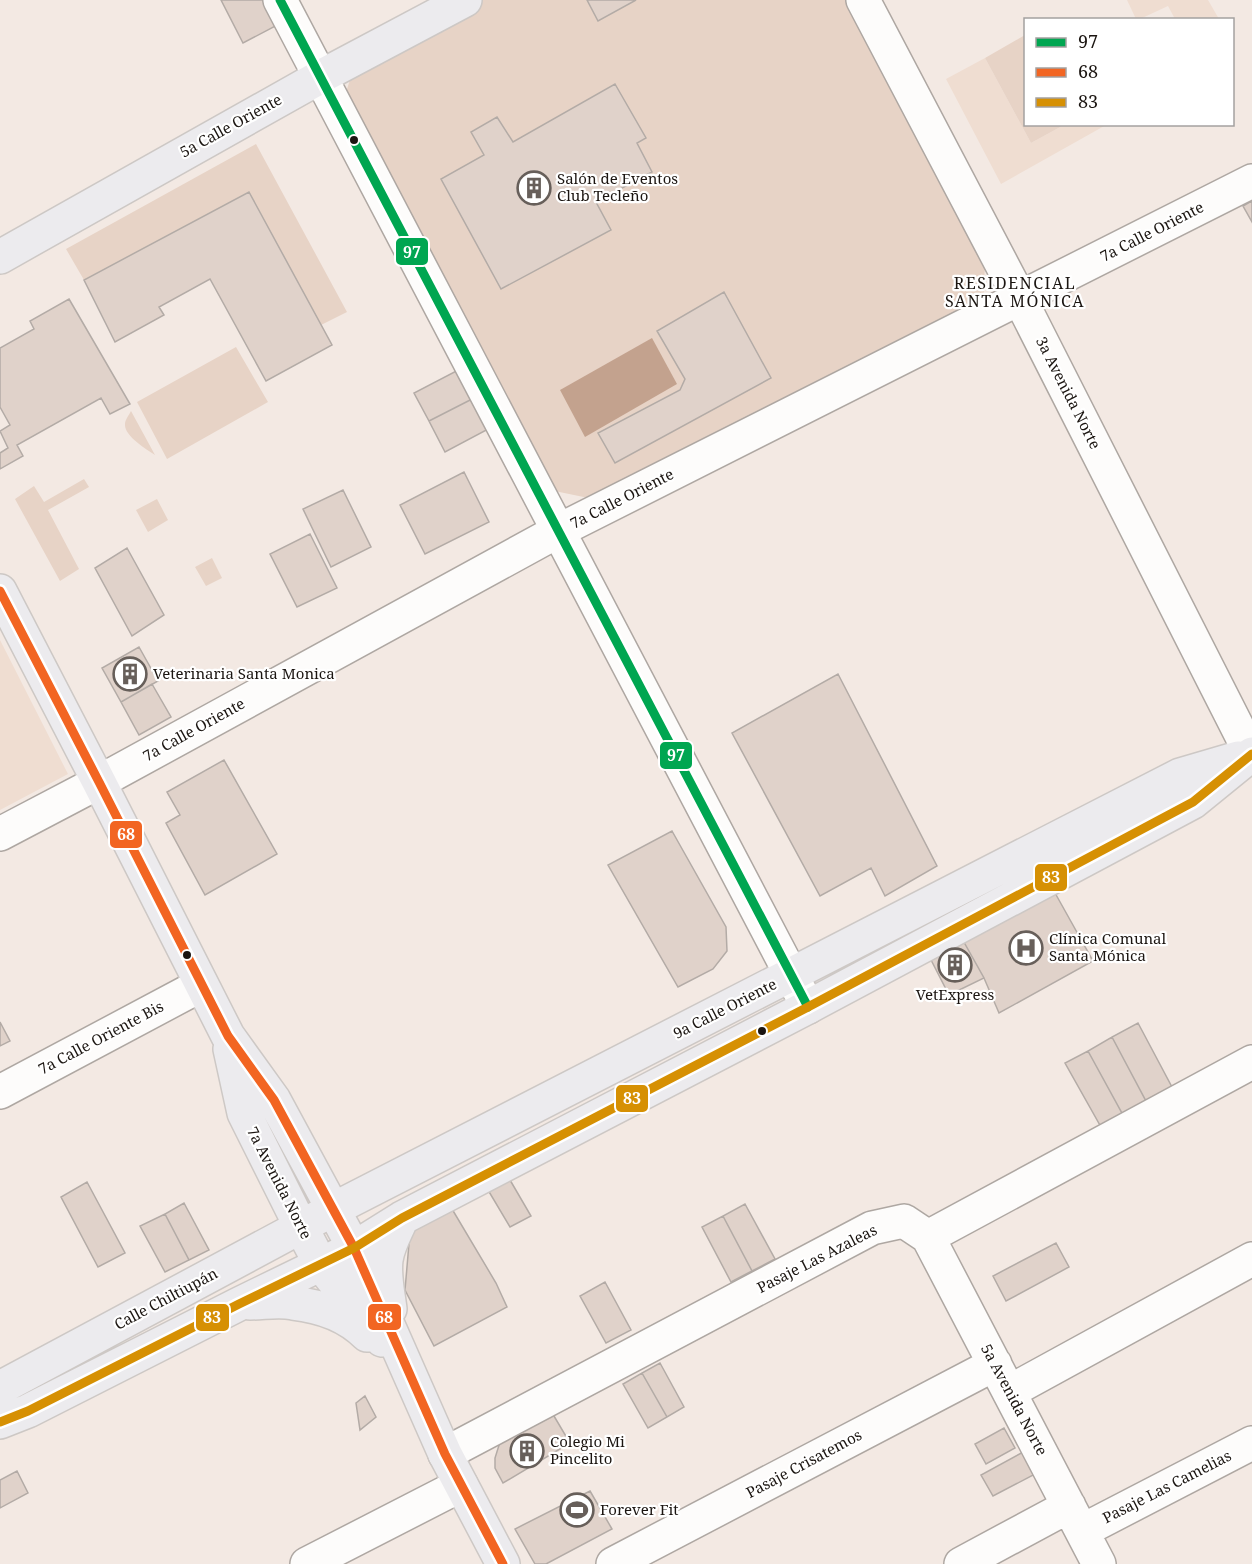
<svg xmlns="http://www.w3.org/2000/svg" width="1252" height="1564" font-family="'Noto Serif',serif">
<rect width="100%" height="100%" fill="#f3e9e3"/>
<path fill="#efddd1" d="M1127,0H1208L1219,19H1175L1168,6L1140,19H1136Z
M985,58L1031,143L1064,125H1106L1001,184L946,79Z
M0,640L68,774L0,810Z"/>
<path fill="#e7d3c6" d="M481,0H850L985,264L983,306L603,501L545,489L343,102L353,70Z
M1025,35L1026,124L1064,125L1031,143L985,58Z
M256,144L347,312L321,325L181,229L84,280L66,249Z
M236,347L268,402L167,459L137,402Z
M131,411L155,455C146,449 124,436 125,424C125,420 129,415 131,411Z
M84,479L89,487L48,510L79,569L60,581L15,499L34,486L44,502Z
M157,499L168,520L148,532L136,510Z
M212,558L222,578L206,586L195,567Z"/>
<path fill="#c3a28e" d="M652,338L677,384L585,437L560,390Z"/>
<path fill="#e0d2ca" stroke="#b3aba6" stroke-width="1.5" d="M221,0H274L285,21L243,43Z
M587,0H636L598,21Z
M615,84L646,138L637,143L652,172L596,202L611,230L501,289L441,179L484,155L471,132L497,117L513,142Z
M249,192L332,345L266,381L210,279L159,307L164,315L115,342L84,280Z
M1252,201V222L1243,206Z
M724,292L771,378L615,463L598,433L680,390L685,379L657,331Z
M69,299L130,404L110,414L101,398L17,445L23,456L0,469V453L8,448L0,431L10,425L0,407V348L34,329L30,321Z
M464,367L478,396L429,421L414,393Z
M478,396L494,426L445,452L429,421Z
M464,472L489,522L425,554L400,505Z
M343,490L371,547L331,567L303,509Z
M310,534L337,588L297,607L270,554Z
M127,548L164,615L132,636L95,568Z
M139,647L158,681L121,702L102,668Z
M838,674L937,866L885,896L871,868L820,896L732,733Z
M152,684L171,717L139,735L121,702Z
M224,760L277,854L205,895L166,823L180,815L167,792Z
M672,831L726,927L727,951L713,969L678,987L608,865Z
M1050,884L1093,961L999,1013L984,978L960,935Z
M960,935L984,978L949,995L927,952Z
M0,1022L10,1041L0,1046Z
M1138,1023L1173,1089L1147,1103L1112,1037Z
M1112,1037L1147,1103L1123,1115L1088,1051Z
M1088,1051L1123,1115L1101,1127L1065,1063Z
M510,1180L531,1216L510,1227L488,1190Z
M87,1182L125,1253L98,1267L61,1197Z
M184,1203L209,1250L189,1260L165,1214Z
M745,1204L775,1259L752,1271L723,1216Z
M452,1209L496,1283L507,1307L434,1346L405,1290L410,1232Z
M165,1214L189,1260L165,1272L140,1226Z
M723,1216L752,1271L731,1282L702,1227Z
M1056,1243L1069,1267L1006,1301L993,1276Z
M605,1282L631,1330L606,1343L580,1296Z
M660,1363L684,1407L667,1417L642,1373Z
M642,1373L667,1417L648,1428L623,1384Z
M365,1396L376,1417L360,1430L356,1403Z
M551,1411L570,1443L503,1483L495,1468V1458L500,1442Z
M1004,1428L1015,1448L986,1464L975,1444Z
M1027,1450L1039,1472L993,1496L981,1475Z
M17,1471L28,1493L0,1508V1480Z
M590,1491L612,1529L546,1564H535L515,1529Z"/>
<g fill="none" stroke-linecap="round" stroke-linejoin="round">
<defs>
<path id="minor" d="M280,0L808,1007
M863,0L1020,299L1252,756
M0,834L99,782L558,531L1252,181
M0,1092L201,985
M928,1237L1252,1062
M1009,1392L1252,1259
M445,1454L872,1228L904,1221L928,1237L1099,1564
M1082,1531L1252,1443
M307,1564L461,1485
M613,1564L995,1364
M961,1564L1069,1506"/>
<path id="major" d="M0,257L320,77L465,0
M0,591L99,782L228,1036L274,1100L354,1248L445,1454L503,1564
M230,1049L244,1113L301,1227L321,1265L382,1340
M250,1303C264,1303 280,1300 293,1303C320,1306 348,1316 367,1335
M390,1309C388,1293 384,1276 386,1260C388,1245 396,1232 402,1218
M0,1388L332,1210L1180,775L1238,758
M0,1422L28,1411L239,1304L354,1248L402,1218L808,1007L1193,802L1252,754"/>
</defs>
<use href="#minor" stroke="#aea7a2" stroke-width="36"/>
<use href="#major" stroke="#cdc8c5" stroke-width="36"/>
<use href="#minor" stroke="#fdfcfb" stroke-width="33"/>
<use href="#major" stroke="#ecebee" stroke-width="33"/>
<defs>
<path id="bus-1" d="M280,0L808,1007"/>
<path id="bus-2" d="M0,591L99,782L228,1036L274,1100L354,1248L445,1454L503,1564"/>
<path id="bus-3" d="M0,1422L28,1411L239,1304L354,1248L402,1218L808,1007L1193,802L1252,754"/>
</defs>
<use href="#bus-1" stroke="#fff" stroke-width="14"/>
<use href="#bus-2" stroke="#fff" stroke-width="14"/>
<use href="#bus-3" stroke="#fff" stroke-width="14"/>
<use href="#bus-1" stroke="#00a651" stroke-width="9"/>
<use href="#bus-2" stroke="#f26522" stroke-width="9"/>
<use href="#bus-3" stroke="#d69003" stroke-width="9"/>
</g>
<defs>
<symbol id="building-ring" viewBox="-11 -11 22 22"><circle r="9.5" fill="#fff" stroke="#675f5a" stroke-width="1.5"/><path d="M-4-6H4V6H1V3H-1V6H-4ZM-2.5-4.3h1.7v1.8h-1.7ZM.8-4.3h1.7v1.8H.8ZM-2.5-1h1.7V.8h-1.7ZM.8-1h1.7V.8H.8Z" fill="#675f5a"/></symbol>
<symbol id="hospital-ring" viewBox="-11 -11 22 22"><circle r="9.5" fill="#fff" stroke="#675f5a" stroke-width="1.5"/><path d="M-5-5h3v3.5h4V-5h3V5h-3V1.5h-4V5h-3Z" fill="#675f5a"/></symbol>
<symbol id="stadium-ring" viewBox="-11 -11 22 22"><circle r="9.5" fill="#fff" stroke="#675f5a" stroke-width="1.5"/><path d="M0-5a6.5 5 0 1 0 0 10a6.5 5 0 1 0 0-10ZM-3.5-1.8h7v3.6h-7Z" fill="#675f5a"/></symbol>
</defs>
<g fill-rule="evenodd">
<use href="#building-ring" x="515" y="169" width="38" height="38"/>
<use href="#building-ring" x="111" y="655" width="38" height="38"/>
<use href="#hospital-ring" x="1007" y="929" width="38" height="38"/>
<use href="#building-ring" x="936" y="946" width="38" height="38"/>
<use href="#building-ring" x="508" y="1432" width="38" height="38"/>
<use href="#stadium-ring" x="558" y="1491" width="38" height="38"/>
</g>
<g fill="#1b1511" stroke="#fff" stroke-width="2">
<circle cx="354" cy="140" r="5"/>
<circle cx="187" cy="955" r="5"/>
<circle cx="762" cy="1031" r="5"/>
</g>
<g text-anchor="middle" stroke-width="4.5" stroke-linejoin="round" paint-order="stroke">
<g font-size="15" fill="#1b1511" stroke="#fff">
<text transform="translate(231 126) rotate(-29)" y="5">5a Calle Oriente</text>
<text transform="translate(1152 232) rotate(-27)" y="5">7a Calle Oriente</text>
<text transform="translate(1068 393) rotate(63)" y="5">3a Avenida Norte</text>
<text transform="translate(622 499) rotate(-27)" y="5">7a Calle Oriente</text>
<text transform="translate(194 730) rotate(-29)" y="5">7a Calle Oriente</text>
<text transform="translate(725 1009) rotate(-27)" y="5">9a Calle Oriente</text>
<text transform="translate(101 1038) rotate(-28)" y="5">7a Calle Oriente Bis</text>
<text transform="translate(279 1183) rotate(63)" y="5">7a Avenida Norte</text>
<text transform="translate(817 1259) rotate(-27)" y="5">Pasaje Las Azaleas</text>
<text transform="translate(166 1299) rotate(-28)" y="5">Calle Chiltiupán</text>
<text transform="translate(1014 1400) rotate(62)" y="5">5a Avenida Norte</text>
<text transform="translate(804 1464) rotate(-28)" y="5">Pasaje Crisatemos</text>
<text transform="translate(1167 1487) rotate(-27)" y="5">Pasaje Las Camelias</text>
</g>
<g font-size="15" fill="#1b1511" stroke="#fff" text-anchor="start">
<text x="557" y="184">Salón de Eventos<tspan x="557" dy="17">Club Tecleño</tspan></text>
<text x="153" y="679">Veterinaria Santa Monica</text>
<text x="1049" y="944">Clínica Comunal<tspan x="1049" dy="17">Santa Mónica</tspan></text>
<text x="955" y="1000" text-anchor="middle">VetExpress</text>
<text x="550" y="1447">Colegio Mi<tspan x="550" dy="17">Pincelito</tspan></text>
<text x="600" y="1515">Forever Fit</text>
</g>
<g font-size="16" letter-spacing="1.5" fill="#1b1511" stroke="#fff">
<text x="1015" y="289">RESIDENCIAL<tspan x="1015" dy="18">SANTA MÓNICA</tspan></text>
</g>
</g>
<g stroke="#fff" stroke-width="2">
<rect x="395" y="237" width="34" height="29" rx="6" fill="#00a651"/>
<rect x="659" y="741" width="34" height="29" rx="6" fill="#00a651"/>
<rect x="109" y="820" width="34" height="29" rx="6" fill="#f26522"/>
<rect x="1034" y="863" width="34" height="29" rx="6" fill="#d69003"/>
<rect x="615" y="1084" width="34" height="29" rx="6" fill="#d69003"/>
<rect x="367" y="1303" width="35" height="28" rx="6" fill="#f26522"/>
<rect x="195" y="1303" width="35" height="29" rx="6" fill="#d69003"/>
</g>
<g font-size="16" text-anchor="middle" font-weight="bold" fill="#fff">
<text x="412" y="258">97</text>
<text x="676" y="761">97</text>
<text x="126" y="840">68</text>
<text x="1051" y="883">83</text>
<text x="632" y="1104">83</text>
<text x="384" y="1323">68</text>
<text x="212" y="1323">83</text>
</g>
<rect x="1024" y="18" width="210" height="108" fill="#ffffff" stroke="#a4a1a0" stroke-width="1.5"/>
<rect x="1036" y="38" width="30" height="9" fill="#00a651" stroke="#a4a1a0" stroke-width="1.5"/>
<text x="1078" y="48" font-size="18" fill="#1b1511">97</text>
<rect x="1036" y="68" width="30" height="9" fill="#f26522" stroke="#a4a1a0" stroke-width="1.5"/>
<text x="1078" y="78" font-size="18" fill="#1b1511">68</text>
<rect x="1036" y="98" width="30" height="9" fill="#d69003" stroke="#a4a1a0" stroke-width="1.5"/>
<text x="1078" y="108" font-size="18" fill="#1b1511">83</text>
</svg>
